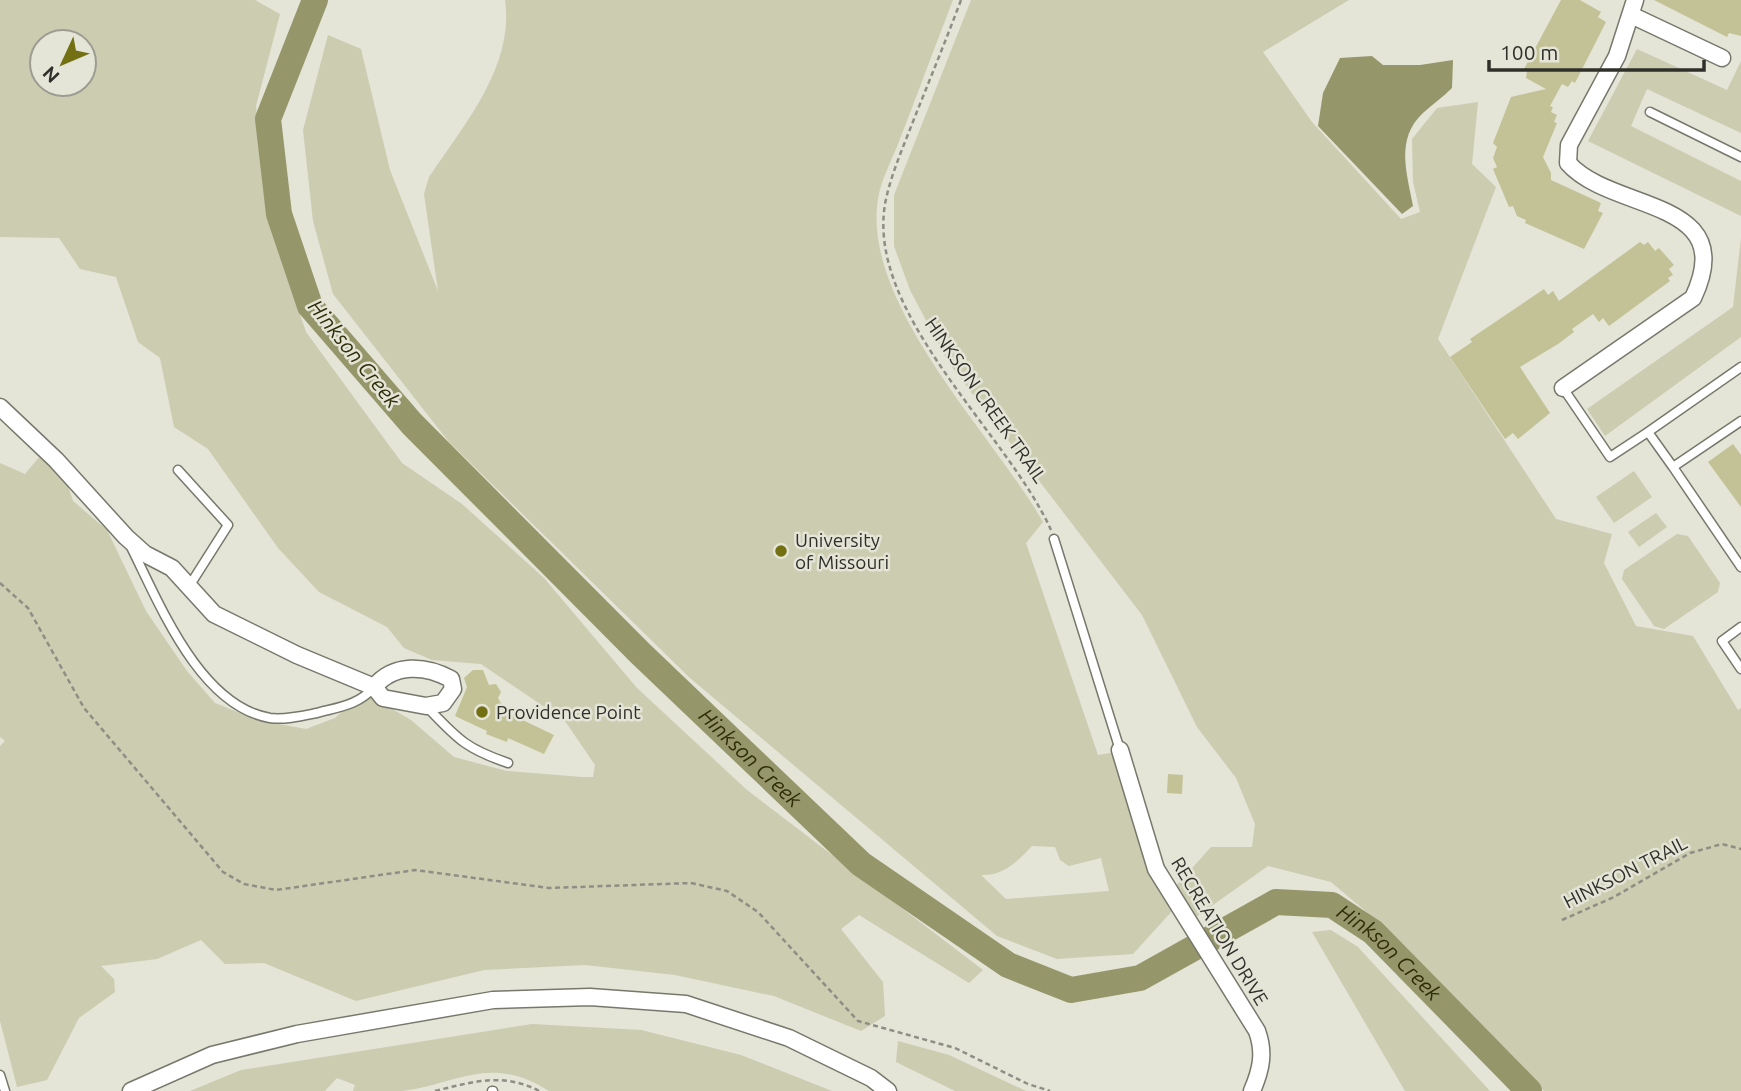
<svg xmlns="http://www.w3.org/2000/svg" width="1741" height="1091" font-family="Ubuntu,sans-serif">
<rect width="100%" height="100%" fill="#e4e4d7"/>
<path fill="#cbccb0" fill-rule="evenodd" d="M0,0H255L280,14L256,106L268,221L306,332L402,463L462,504L544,578L637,688L747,790L983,970L969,983L859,915L841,929L883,982L885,1016L861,1031L774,996L675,975L585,965L484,970L356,1001L264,963L225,964L201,940L157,959L101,966L114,979L115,992L79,1018L47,1080L17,1087L0,1021V746L5,741L0,737V463L25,474L40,456L65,477L73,501L107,530L146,611L187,671L215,703L257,720L306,729L335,718L363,692L411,720L454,757L507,771L582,777H593L595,765L565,721L481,664L432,660L404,648L387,627L319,592L278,548L208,449L174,427L160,358L138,342L116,277L80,269L59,238L0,237ZM42,42H84V84H42Z
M505,0H953C935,46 918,93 900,139C893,158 881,179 878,199C861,304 993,434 1043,522L1026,543L1098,755L1116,752L1150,876L1173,910L1133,954L1057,959L997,936L690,678L449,442L333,294L313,221L303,130L328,35L361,49L390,170L438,291L424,194L429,177C463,126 515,66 505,0ZM1032,846L1055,847L1060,860L1069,866L1101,858L1109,891L1006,899L981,875C1003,876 1017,862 1032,846Z
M971,0H1349L1263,52L1312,122L1401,219L1420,212L1413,182L1412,139L1437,108L1478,102L1472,164L1496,187L1438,339L1556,519L1612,534L1604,563L1636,626L1693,636L1738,710L1741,708V1091H1544L1382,925L1331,882L1268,866L1196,917L1175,887L1211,847H1252L1255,824L1236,778L1197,727L1142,615L948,362L910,290L894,246V195Z
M1637,49L1727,90L1741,61V133L1647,89L1631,126L1741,181V216L1588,141Z
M1741,238V337L1605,436L1587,409L1733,307Z
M1634,471L1652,497L1614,523L1596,497Z
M1656,513L1667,527L1639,547L1628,532Z
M1677,534L1688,536L1720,583L1718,592L1664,629L1654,626L1622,579L1624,570Z
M1331,930L1358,947L1490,1091H1405L1312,932Z
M532,1024L641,1030L741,1055L832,1091H549C491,1054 460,1083 402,1091C386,1091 369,1091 353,1091L355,1085L337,1078L325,1091H190L241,1070Z
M898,1041L949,1055L1026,1091H955L896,1062Z"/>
<path fill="#96966b" d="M1372,56L1383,65H1420L1453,60L1452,88C1443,97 1433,104 1423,113C1395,139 1407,173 1413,206L1402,214L1318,126L1323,93L1340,58Z"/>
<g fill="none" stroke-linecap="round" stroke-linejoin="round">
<path stroke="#96966b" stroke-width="26" id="s1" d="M315,0L268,119L279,214L310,306L412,424L640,653L861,864L1008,965L1071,990L1140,978L1276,902L1332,905L1373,932L1529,1091"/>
</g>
<path fill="#c2c296" d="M1561,0H1580L1601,12L1598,17L1606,22L1575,83L1572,81L1568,87L1562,84L1550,106L1553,107L1551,112L1557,115L1554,122L1557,123L1543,157L1551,173V180L1601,203L1598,211L1603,213L1584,249L1525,223L1526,220L1517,216L1513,206L1509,207L1493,169L1497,167L1493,158L1497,147L1493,143L1511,97L1546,89L1526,78L1527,71L1524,69Z
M1654,0H1741V36L1729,33L1727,37Z
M1640,242L1644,245L1648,242L1655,251L1659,248L1674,265L1669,269L1673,275L1668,278L1670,281L1609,326L1603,318L1599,322L1593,314L1572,329L1574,332L1558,344L1520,367L1550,413L1518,439L1513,433L1505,439L1450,357L1472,342L1470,339L1544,289L1548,295L1553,291L1559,301Z
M1733,444L1741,455V507L1708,462Z
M473,670H483L489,685L496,684L501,692L498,698L506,712L554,735L544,754L508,738L507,742L486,734L487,731L455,716L467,687L464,678Z
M1168,774L1183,775L1182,794L1167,793Z"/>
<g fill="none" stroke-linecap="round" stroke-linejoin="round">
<defs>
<path id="service" d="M1650,112L1741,157
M1563,388L1610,457L1648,432
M1741,421L1673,467L1741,567
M1673,467L1648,432L1741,367
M178,470L228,525L188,588
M1054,539L1120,750
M132,549C160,605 200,706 270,718C285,720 302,716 317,713C339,707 359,705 374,687
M1741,627L1722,641L1741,669
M426,706C457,738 464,748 508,763
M0,1075L5,1091
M492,1091H493"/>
<path id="minor" d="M1631,15L1722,58
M1563,388L1693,298C1741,197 1612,213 1568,163L1569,145L1617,56L1635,0
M0,407L56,460L126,537L145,554L172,568L214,614L297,655L374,687L383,698L426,706L443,703L453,689L451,679C425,665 394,663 374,687
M1120,750L1156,869L1257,1031C1265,1053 1261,1070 1252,1091
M131,1091L212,1055L297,1034L493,1000L590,997L686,1004L789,1038L871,1078L888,1091"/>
</defs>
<use href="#service" stroke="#77786c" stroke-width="11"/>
<use href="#minor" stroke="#77786c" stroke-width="19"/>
<path stroke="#8e8e85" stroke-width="2.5" stroke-dasharray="5 3.5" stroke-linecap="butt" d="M961,0C946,40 930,79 914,119C904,145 892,172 886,199C862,311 1007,432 1051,530
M0,583L28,608L84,708L223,872L244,884L276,890L415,870L549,888L691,883L727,891L758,912L858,1021L955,1048L1028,1084L1050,1091
M1562,920L1614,897L1690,853L1722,844L1741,849
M435,1091C471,1082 504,1072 539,1091"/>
<use href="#service" stroke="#fff" stroke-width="8"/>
<use href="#minor" stroke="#fff" stroke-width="16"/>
</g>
<g fill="#727012" stroke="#e4e4d7" stroke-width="2.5">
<circle cx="781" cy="551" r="7"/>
<circle cx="482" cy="712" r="7"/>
</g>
<g text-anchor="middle" stroke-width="5" stroke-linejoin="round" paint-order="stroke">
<g font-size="19" fill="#30302b" stroke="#e4e4d7">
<text transform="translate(986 400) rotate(55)" y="7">HINKSON CREEK TRAIL</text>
<text transform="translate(1625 872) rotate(-27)" y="7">HINKSON TRAIL</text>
<text transform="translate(1220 931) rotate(59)" y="7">RECREATION DRIVE</text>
</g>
<g font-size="19" fill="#30302b" stroke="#e4e4d7" text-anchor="start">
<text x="795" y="547">University<tspan x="795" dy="22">of Missouri</tspan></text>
<text x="496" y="719">Providence Point</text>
</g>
<g font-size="21" font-style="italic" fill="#2e2d08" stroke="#e4e4d7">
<text transform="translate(354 354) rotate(51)" y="7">Hinkson Creek</text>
<text dy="7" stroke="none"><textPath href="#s1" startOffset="952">Hinkson Creek</textPath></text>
<text dy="7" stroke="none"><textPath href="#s1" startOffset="1708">Hinkson Creek</textPath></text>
</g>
</g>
<g transform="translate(63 63) rotate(226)"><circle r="33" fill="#e4e4d7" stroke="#9c9c92" stroke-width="2"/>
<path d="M0-5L12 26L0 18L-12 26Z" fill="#727012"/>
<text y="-10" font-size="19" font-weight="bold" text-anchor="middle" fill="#30302b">N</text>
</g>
<path d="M1489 60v10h215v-10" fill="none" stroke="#30302b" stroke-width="3.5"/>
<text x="1500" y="60" font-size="21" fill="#30302b" stroke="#e4e4d7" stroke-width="5" paint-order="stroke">100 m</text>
</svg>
